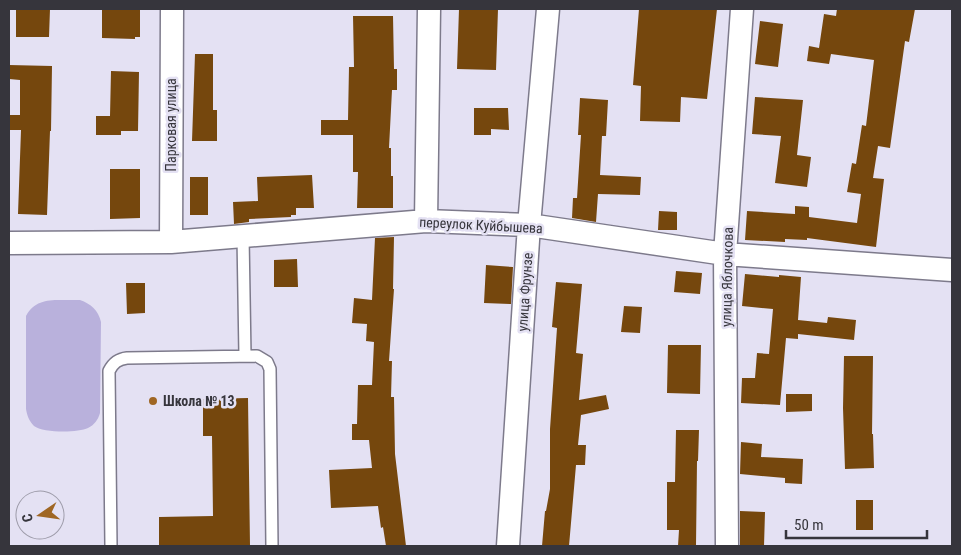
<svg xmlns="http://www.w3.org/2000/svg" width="961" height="555" font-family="'Roboto Condensed',sans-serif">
<rect width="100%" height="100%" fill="#e4e1f3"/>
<path fill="#b9b1dc" d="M80,300C91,304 98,310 101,322L100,413C98,420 94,425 88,428C78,433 43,433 34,426C29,421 27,415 26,409V316C37,295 59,301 80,300Z"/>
<path fill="#75470d" d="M16,9H50L49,37H16Z
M102,9H140V37H135V39L102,38Z
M459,9H498L496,70L457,69Z
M639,9H717L707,99L681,97L680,122L640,121L641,86L633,85Z
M837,9H915L909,42L905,41L890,148L878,146L873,178L884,179L876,247L807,238V240L785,239V242L745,240L747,211L795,214V206L809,207V217L857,223L861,194L847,192L852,163L856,164L862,125L866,126L874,60L831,54L829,64L807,61L809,46L819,48L824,14L836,16Z
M353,16H393L394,69H397V90H392L389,148H391V176H393V208H357L358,172H353V135H321V120H348L349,67H354Z
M760,21L783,24L778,67L755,64Z
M195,54H213V110H217V141H192Z
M9,65L52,66L51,131H50L47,215L18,214L21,130H9V115H20V80L9,79Z
M111,71L139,72L138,131H121V135H96V116H110Z
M755,97L803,100L797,155L811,157L807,187L775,183L781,136L752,134Z
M580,98L608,100L606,136H602L600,175L641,177L640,195L598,194L596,222L572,218L573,198H577L581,135H578Z
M474,108H508L509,130L491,129V135H474Z
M110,169H140V218L110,219Z
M312,175L314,208H296V215H291V217L249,219V222L234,224L233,202L258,201L257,177Z
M190,177H208V215H190Z
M659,211L677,212V230H658Z
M394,237L393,289H394L389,361H392L391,397H394L395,454L406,546H386L383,527L381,528L378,506L331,508L329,470L372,468L369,440H352V424H357L358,385H372L374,342L366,341L367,324L352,323L354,298L372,300L375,238Z
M297,259L298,287H274V260Z
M486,265L513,267L511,304L484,303Z
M676,271L702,273L700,294L674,292Z
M745,274L779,277V275L801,277L798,320L827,323L828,317L856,320L854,340L798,334V339L786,338L780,405L741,403L742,378H755L757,353L769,354L773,309L742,306Z
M556,282L582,284L576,353L583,354L579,400L606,395L609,409L581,415L578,445H586L585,465H576L569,546H542L545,511H546L550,489V429L557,328L552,327Z
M126,283H145V313L127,314Z
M624,306L642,307L640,333L621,332Z
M668,345H701L700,394L667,393Z
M844,356H873L872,434H873L874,468L845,469L843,408Z
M786,394H812V411L786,412Z
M248,398L250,546H159V517L213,516L212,436H203V399Z
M676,430H699L698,461H697L696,546H678L679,530H667V482H675Z
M741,442L762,444L761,457L803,459L802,484L785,483V478L740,474Z
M856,500H873V530H856Z
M740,511L765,512L764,546H740Z"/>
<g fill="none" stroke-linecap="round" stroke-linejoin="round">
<defs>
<path id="service" d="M243,236L245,356
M111,546L109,371C113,363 118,359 127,358L257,356L267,362L270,369L272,546"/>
<path id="minor" d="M426,221L429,9
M171,242L172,9
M9,243L171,242L426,221L529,225L725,254L952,270
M508,546L529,225L548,9
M727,546L725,254L742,9"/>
</defs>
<use href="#service" stroke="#7d7a8b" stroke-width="14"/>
<use href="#minor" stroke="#7d7a8b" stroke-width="25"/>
<use href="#service" stroke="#fff" stroke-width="11"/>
<use href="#minor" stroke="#fff" stroke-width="22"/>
</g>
<circle fill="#9f6623" stroke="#e4e1f3" stroke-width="2" cx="153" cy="401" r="5"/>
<g text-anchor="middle" stroke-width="5" stroke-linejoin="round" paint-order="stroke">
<g font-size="14" fill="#36353c" stroke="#e4e1f3">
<text transform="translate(171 125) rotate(-90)" y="5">Парковая улица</text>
<text transform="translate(481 225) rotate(3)" y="5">переулок Куйбышева</text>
<text transform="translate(727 277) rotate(-89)" y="5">улица Яблочкова</text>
<text transform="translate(525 292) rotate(-86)" y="5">улица Фрунзе</text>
</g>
<g font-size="14" font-weight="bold" fill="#36353c" stroke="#e4e1f3" text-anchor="start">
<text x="163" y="406">Школа № 13</text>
</g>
</g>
<rect width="961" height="555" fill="none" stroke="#36353c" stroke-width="20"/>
<g transform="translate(40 515) rotate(257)"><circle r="24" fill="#e4e1f3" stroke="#9e9caa"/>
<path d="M0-4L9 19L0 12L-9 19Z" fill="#9f6623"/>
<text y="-8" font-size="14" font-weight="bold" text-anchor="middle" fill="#36353c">С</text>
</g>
<path d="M786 530v8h141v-8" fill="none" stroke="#36353c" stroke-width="2.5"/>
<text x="794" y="530" font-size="15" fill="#36353c" stroke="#e4e1f3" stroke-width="4" paint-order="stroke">50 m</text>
</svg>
